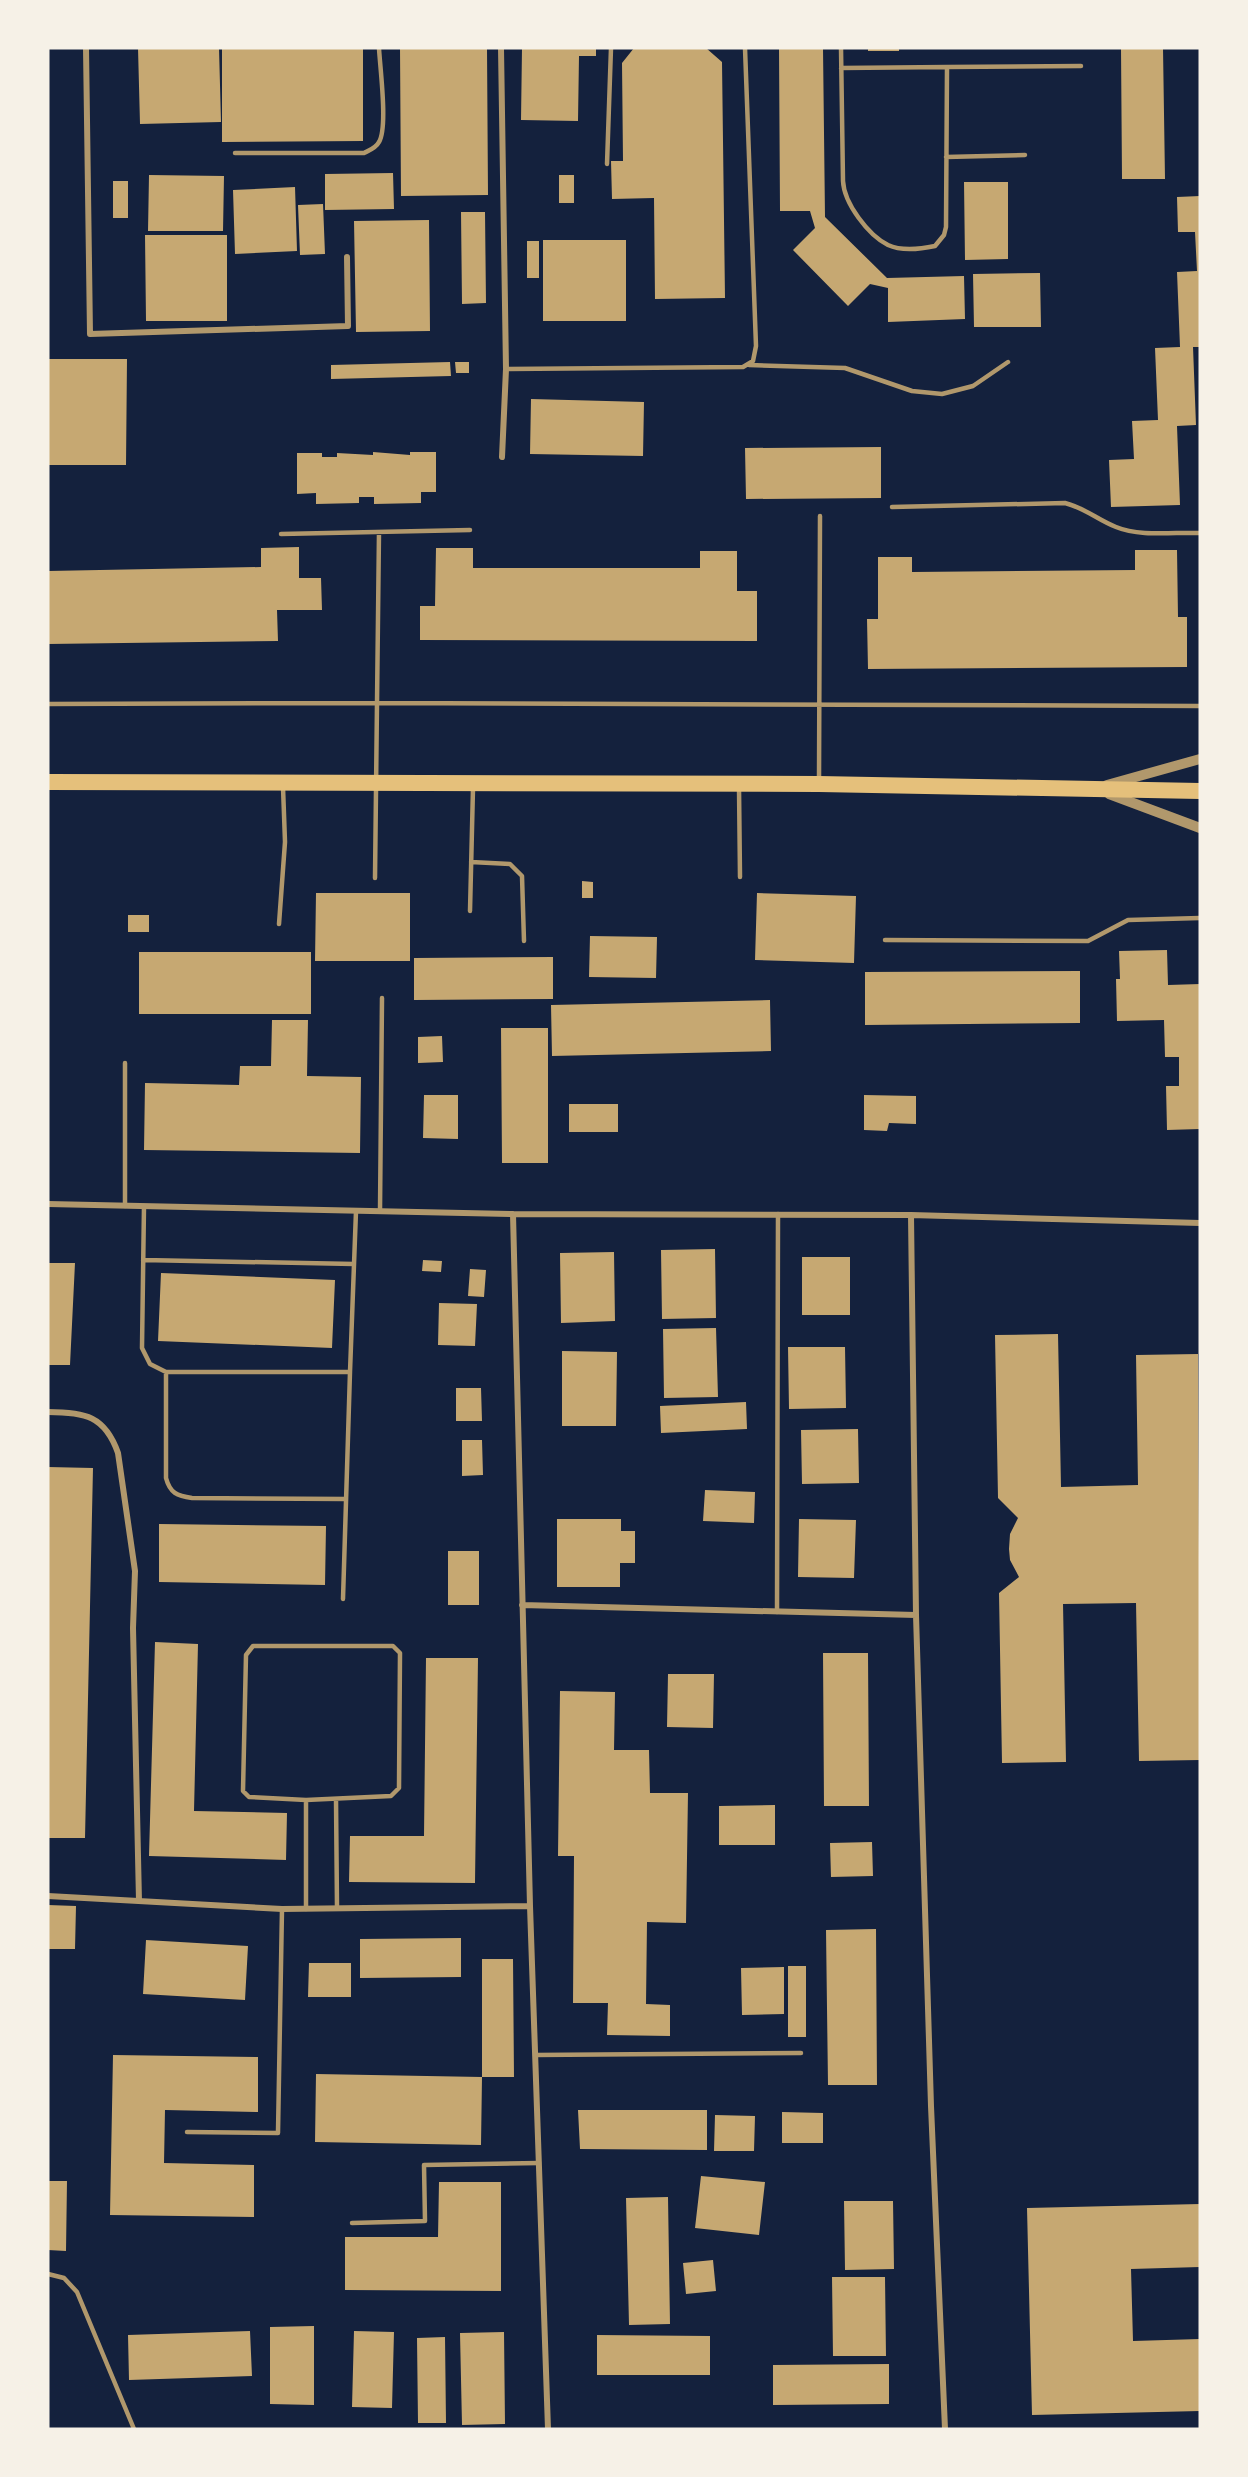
<svg xmlns="http://www.w3.org/2000/svg" width="1248" height="2477" font-family="Commissioner,sans-serif">
<rect width="100%" height="100%" fill="#14213d"/>
<path fill="#c6a872" d="M138,48H219L221,122L140,124Z
M222,48H363V141L222,142Z
M400,48H487L488,195L401,196Z
M522,48H596V56H579L578,121L521,120Z
M634,48H706L722,62L725,298L655,299L654,198L612,199L611,161H623L622,63Z
M779,48H823L825,217L887,278L964,276L965,319L888,322V288L870,284L848,306L793,250L815,228L810,211H780Z
M868,48H899V51H868Z
M1121,48H1163L1165,179H1122Z
M393,173L394,209L325,210V174Z
M149,175L224,176L223,231H148Z
M559,175H574V203H559Z
M113,181H128V218H113Z
M964,182H1008V259L965,260Z
M295,187L297,251L235,254L233,190Z
M1200,196V347H1193L1196,425L1177,426L1180,505L1111,507L1109,460L1134,459L1132,421L1158,420L1155,348L1180,347L1177,272L1197,271L1195,232H1178L1177,197Z
M323,204L325,254L300,255L298,205Z
M461,212H485L486,303L462,304Z
M429,220L430,331L356,332L354,221Z
M145,235H227V321H146Z
M543,240H626V321H543Z
M527,241H539V278H527Z
M1040,273L1041,327H974L973,274Z
M48,359H127L126,465H48Z
M450,362L451,376L331,379V365Z
M455,362H469V373H456Z
M531,399L644,402L643,456L530,454Z
M881,447V498L746,499L745,448Z
M373,452L410,455V452H436V492H421V503L374,504V497H359V503L316,504V493L297,494V453H322V457H337V453L373,455Z
M299,547V578H321L322,610H277L278,641L48,644V571L261,567V548Z
M436,548H473V568H700V551H737V591H757V641L420,640V606H435Z
M1135,550H1177L1178,617H1187V667L868,669L867,619H878V557H912V572L1135,570Z
M582,881L593,882V898H582Z
M316,893H410V961H315Z
M757,893L856,896L854,963L755,960Z
M128,915H149V932H128Z
M590,936L657,937L656,978L589,977Z
M1167,950L1168,985L1200,984V1129L1167,1130L1166,1086H1179V1057H1165L1164,1020L1117,1021L1116,979H1120L1119,951Z
M139,952H311V1014H139Z
M553,957V999L414,1000V958Z
M1080,971V1023L865,1025V972Z
M770,1000L771,1051L552,1056L551,1005Z
M272,1020H308L307,1076L361,1077L360,1153L144,1150L145,1083L239,1085L240,1066H271Z
M501,1028H548V1163H502Z
M442,1036L443,1062L418,1063V1037Z
M424,1095H458V1139L423,1138Z
M864,1095L916,1096V1124L889,1123L887,1131L864,1130Z
M569,1104H618V1132H569Z
M715,1249L716,1318L662,1319L661,1250Z
M614,1252L615,1321L561,1323L560,1253Z
M802,1257H850V1315H802Z
M423,1260L442,1261L441,1272L422,1271Z
M48,1263H75L70,1365H48Z
M470,1269L486,1270L484,1297L468,1296Z
M161,1273L335,1280L332,1348L158,1341Z
M439,1303L477,1304L475,1346L438,1345Z
M716,1328L718,1397L664,1398L663,1329Z
M1058,1334L1061,1487L1138,1485L1136,1355L1198,1354L1200,1760L1139,1761L1136,1603L1063,1604L1066,1762L1002,1763L999,1593L1019,1577L1010,1560L1009,1549L1010,1534L1018,1518L998,1498L995,1335Z
M788,1347H845L846,1408L789,1409Z
M562,1351L617,1352L616,1426H562Z
M456,1388H481L482,1421H456Z
M746,1402L747,1429L661,1433L660,1406Z
M858,1429L859,1483L802,1484L801,1430Z
M462,1440H482L483,1475L462,1476Z
M48,1467L93,1468L85,1838H48Z
M705,1490L755,1492L754,1523L703,1521Z
M557,1519H621V1531H635V1563H620V1587H557Z
M799,1519L856,1520L854,1578L798,1577Z
M159,1524L326,1526L325,1585L159,1582Z
M448,1551H479V1605H448Z
M155,1642L198,1644L194,1811L287,1813L286,1860L149,1856Z
M823,1653H868L869,1806H824Z
M426,1658H478L475,1883L349,1882L350,1836H424Z
M668,1674H714L713,1728L667,1727Z
M560,1691L615,1692L614,1750H649L650,1793H688L686,1923L647,1922L646,2004L670,2005V2036L607,2035L608,2003H573L574,1856H558Z
M775,1805V1845H719V1806Z
M872,1842L873,1876L831,1877L830,1843Z
M48,1905L76,1906L75,1949H48Z
M876,1929L877,2085H828L826,1930Z
M461,1938V1977L360,1978V1939Z
M146,1940L248,1946L245,2000L143,1994Z
M482,1959H513L514,2077H482L481,2145L315,2142L316,2074L482,2077Z
M309,1963H351V1997H308Z
M788,1966H806V2037H788Z
M784,1967V2014L742,2015L741,1968Z
M113,2055L258,2057V2112L165,2110L164,2163L254,2165V2217L110,2215Z
M578,2110H707V2150L580,2149Z
M782,2112L823,2113V2143H782Z
M715,2115L755,2116L754,2151H714Z
M701,2176L765,2182L759,2235L695,2228Z
M48,2181H67L66,2251L48,2250Z
M439,2182H501V2291L345,2290V2237H438Z
M668,2197L670,2324L629,2325L626,2198Z
M844,2201H893L894,2269L845,2270Z
M1200,2204V2267L1131,2269L1133,2341L1200,2339V2411L1032,2415L1027,2208Z
M713,2260L716,2291L686,2294L683,2263Z
M832,2277H885L886,2356H833Z
M314,2326V2405L270,2404V2327Z
M250,2331L252,2376L129,2380L128,2335Z
M354,2331L394,2332L392,2408L352,2407Z
M504,2332L505,2424L462,2425L460,2333Z
M597,2335L710,2336V2375H597Z
M445,2337L446,2423H418L417,2338Z
M889,2364V2404L773,2405V2365Z"/>
<g fill="none" stroke-linecap="round" stroke-linejoin="round">
<path stroke="#b1986c" stroke-width="4.5" d="M841,48L843,181C844,203 868,235 888,245C901,251 921,249 935,246L944,235L946,227L947,67L841,68
M947,67L1081,66
M235,153H364C370,150 376,148 379,142C388,127 380,68 379,48
M946,157L1025,155
M607,164L611,48
M749,365L845,368L912,391L942,394L973,386L1008,362
M506,369L743,367L753,361L756,346L745,48
M892,507L1065,503C1085,508 1098,520 1116,527C1140,537 1174,532 1200,533
M379,532L377,703L1200,706
M281,534L470,530
M48,704L377,703L375,878
M819,782L820,516
M739,787L740,877
M471,862L510,864L522,876L524,941
M470,911L473,788
M279,924L285,842L283,787
M885,940L1088,941L1128,920L1200,918
M125,1063V1206
M144,1206L142,1348L150,1364L166,1372H350L356,1211
M380,1211L382,998
M143,1260L354,1264
M166,1372V1478C170,1493 177,1496 192,1498L346,1499
M343,1599L350,1372
M777,1612L778,1214
M336,1799L337,1908
M306,1800L249,1797L243,1791L246,1655L253,1646H393L400,1653L399,1788L391,1796L306,1800V1909
M535,2055L801,2053
M187,2132L278,2133L282,1909
M352,2223L425,2221L424,2165L539,2163
M48,2274L64,2278L77,2292L134,2429"/>
<path stroke="#b1986c" stroke-width="6" d="M86,48L90,334L348,326L347,257
M501,48L506,369L502,457
M48,1204L513,1214L911,1215L1200,1223
M513,1214L530,1906L548,2429
M911,1215L916,1615L931,2106L945,2429
M48,1412C85,1412 105,1416 118,1453L135,1571L133,1628L139,1901
M522,1605L916,1615
M48,1896L282,1909L530,1906"/>
<path stroke="#b1986c" stroke-width="10" d="M1107,785L1200,759
M1109,794L1200,828"/>
<path stroke="#e5c07b" stroke-width="16" d="M48,782L819,784L1200,791"/>
</g>
<rect width="1248" height="2477" fill="none" stroke="#f6f1e7" stroke-width="99"/>
</svg>
